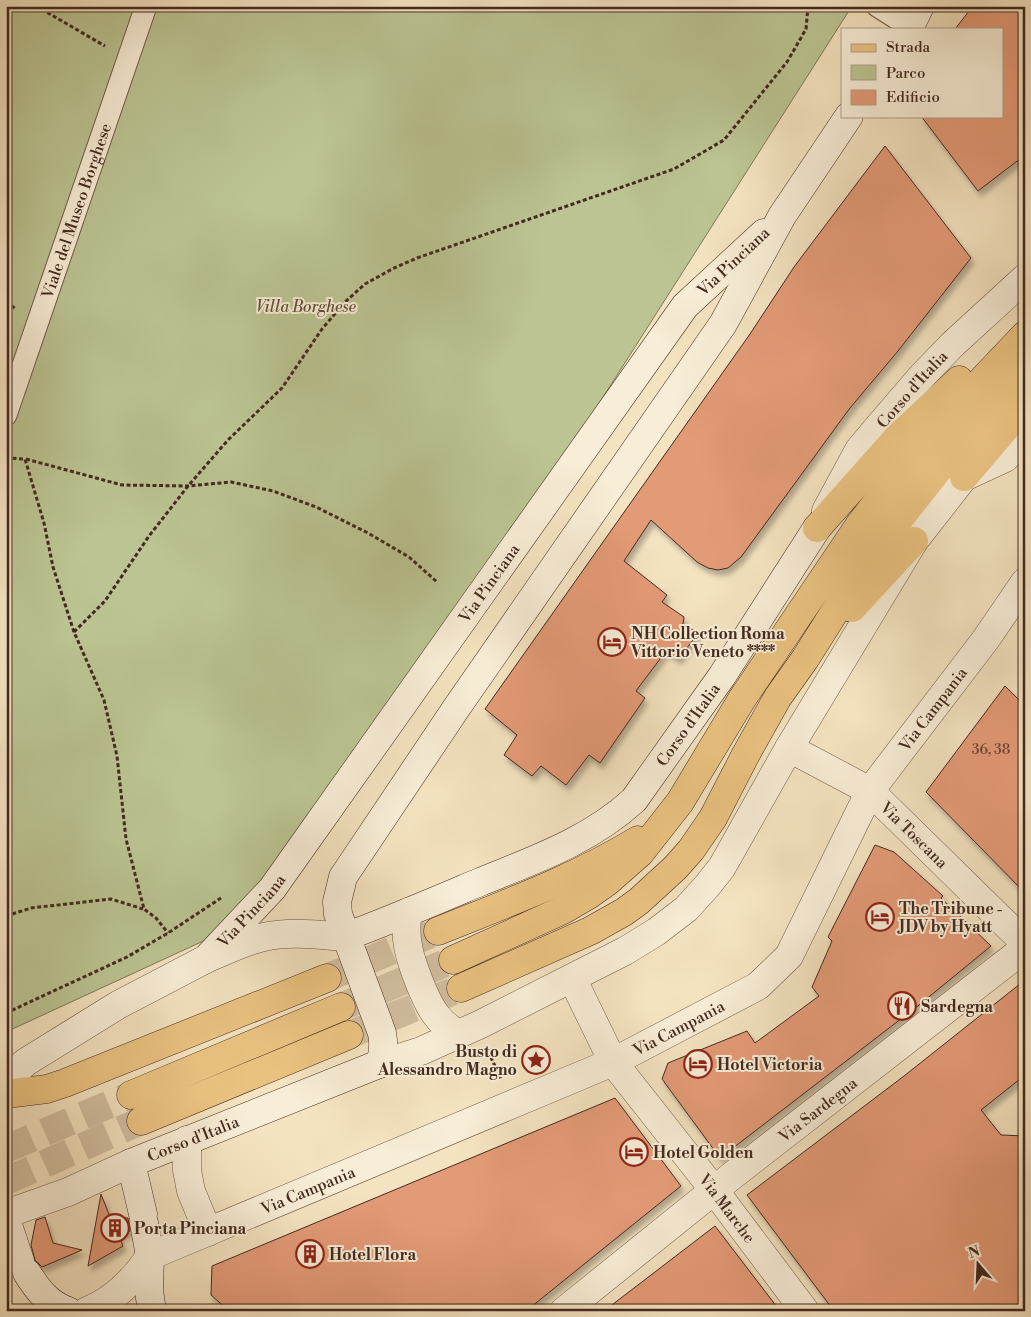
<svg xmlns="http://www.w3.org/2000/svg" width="1031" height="1317" font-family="'Libre Bodoni',serif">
<defs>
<filter id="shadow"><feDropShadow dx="3" dy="5.5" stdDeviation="2.5" flood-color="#0004"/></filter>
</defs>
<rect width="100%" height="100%" fill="#f4e3c0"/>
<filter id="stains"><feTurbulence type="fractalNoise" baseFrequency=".004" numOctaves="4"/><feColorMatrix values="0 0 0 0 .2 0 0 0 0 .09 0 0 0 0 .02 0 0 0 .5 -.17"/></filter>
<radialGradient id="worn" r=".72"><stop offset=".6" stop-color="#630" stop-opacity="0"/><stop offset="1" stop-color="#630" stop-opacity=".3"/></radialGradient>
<path fill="#bbc492" stroke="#7f7659" d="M6,6H852L425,677L225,931L6,1032Z"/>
<path fill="#e39a77" stroke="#432920" filter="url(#shadow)" d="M973,6H1016L1025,16V155L978,191L921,116H1002V29H955Z
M885,146L971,258L898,351L850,408L741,557L728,568L718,570L708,568L697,562L651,520L624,561L667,595L662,602L684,617L683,624L698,633L679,659L666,651L636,691L645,698L600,763L589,755L566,785L541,766L532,776L504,755L517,735L485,709L750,334L794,267Z
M1005,686L1025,706V893L926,792Z
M875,845L894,852L943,896L941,898L991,946L919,1005L720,1158L662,1079L668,1063L747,1031L755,1043L819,996L812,987L832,941L828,937Z
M1025,980V1075L981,1110L1001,1135L1025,1136V1311H834L747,1195L904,1076Z
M615,1098L681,1186L526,1311H229L211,1295L212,1266Z
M101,1194L110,1217L128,1218L130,1231L119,1236L123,1246L88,1266Z
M45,1217L53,1243L82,1250L42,1267L35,1260L31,1245L36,1220Z
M715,1226L780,1311H604Z"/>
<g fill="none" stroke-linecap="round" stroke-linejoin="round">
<path stroke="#d1bea0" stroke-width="28" stroke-dasharray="28 14" stroke-linecap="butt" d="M327,978L438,931
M341,1007L453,960
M349,1035L461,988
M6,1149L131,1095
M6,1181L141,1121"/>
<defs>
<g id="pedestrian">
<path d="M877,6L910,27"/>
<path id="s1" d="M6,415L146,6"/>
</g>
<g id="minor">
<path d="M964,477L1005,458L1025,439"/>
<path id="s2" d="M789,748L870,791L1025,943"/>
<path d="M408,912C403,938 410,959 420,984C429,1006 437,1023 459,1034"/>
<path id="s3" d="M572,978L613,1062L714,1190L805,1311"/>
<path d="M187,1140V1170L191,1191L208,1232"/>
<path d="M6,1214L68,1192L131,1163"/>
<path id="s4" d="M87,1311C115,1300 134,1280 150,1256L613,1062L758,986L789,956L870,791L986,639L1025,582"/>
<path id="s5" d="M564,1311L733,1175L1025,948"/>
</g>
<g id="tertiary">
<path id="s6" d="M826,511L859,450L879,426L923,375L953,344L1025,278"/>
<path d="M206,959C225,951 244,941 264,937C290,931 319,935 345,937"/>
<path d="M379,1064L421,1051L481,1024L625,951L656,932L686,909L707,886L722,867L789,748L914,541L964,477"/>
</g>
<g id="secondary">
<path d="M909,29L920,6"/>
<path id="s7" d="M345,937C391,920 435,901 480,882C534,860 591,840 634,800L722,676L817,528"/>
<path id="s8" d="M6,1079L26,1062L118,1005L206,959L272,889L685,306L764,233"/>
<path id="s9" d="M143,1214L131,1163L379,1064C384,1054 384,1044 382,1033L338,914L337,902L343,877L457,707L723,324L782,216L849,116"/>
<path d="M6,1219L20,1261"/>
<path d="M144,1223L150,1256L149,1291L152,1311"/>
<path d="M27,1273C38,1290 48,1304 68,1311"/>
</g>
<path id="primary" d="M964,477L1025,405
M817,528L897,438L959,380
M852,608L914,541
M438,931C505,904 576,878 638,840
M453,960L563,910L587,896L607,882L640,853L680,802L742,699L860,524L932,433L1025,335
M461,988L590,931L624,912L639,901L675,868L691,850L713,818L746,754L778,697L805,659L870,556L953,451L1025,373
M6,1094L47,1089L65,1083L327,978
M131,1095L341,1007
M141,1121L349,1035"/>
</defs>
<use href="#pedestrian" stroke="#6f5848" stroke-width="23"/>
<use href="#minor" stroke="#6f5848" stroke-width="29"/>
<use href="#tertiary" stroke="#6f5848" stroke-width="29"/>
<use href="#secondary" stroke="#432920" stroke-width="29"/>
<use href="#primary" stroke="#432920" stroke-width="29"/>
<path stroke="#432920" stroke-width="3" stroke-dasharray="4 2.5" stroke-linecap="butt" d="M36,6L105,46
M6,302L16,309
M6,458L25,459L44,523L53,567L74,632L104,700L117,756L126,839L144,909L156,918L168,933
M26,459L122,485L188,486L231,482L273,491L316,507L368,533L409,557L437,582
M74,632L105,601L149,536L188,486L228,440L282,388L322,329L345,302L365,284L394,268L417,258L674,169L724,140L787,62L806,29L808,7
M6,916L31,908L111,899L143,909
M6,1013L127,957L168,933L221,898
M488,1051L501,1079"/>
<use href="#pedestrian" stroke="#f8edd6" stroke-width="21"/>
<use href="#minor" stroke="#f8edd6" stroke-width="28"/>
<use href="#tertiary" stroke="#f8edd6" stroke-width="28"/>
<use href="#secondary" stroke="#f8edd6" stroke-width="28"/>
<use href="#primary" stroke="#eac280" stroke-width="28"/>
</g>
<defs>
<symbol id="hotel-ring" viewBox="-11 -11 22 22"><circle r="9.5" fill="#f8edd6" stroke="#8f2418" stroke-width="1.5"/><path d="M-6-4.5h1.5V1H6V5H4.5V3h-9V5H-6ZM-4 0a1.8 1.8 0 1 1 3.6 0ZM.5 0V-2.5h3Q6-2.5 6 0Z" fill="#8f2418"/></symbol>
<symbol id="restaurant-ring" viewBox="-11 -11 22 22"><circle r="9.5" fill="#f8edd6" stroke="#8f2418" stroke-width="1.5"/><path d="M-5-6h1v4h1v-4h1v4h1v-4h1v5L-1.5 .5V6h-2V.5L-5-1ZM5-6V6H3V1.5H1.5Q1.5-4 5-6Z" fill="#8f2418"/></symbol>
<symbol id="sight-ring" viewBox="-11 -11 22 22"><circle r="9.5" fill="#f8edd6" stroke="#8f2418" stroke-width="1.5"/><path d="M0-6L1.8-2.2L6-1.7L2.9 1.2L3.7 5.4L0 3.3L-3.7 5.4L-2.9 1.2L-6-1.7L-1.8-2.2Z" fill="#8f2418"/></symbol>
<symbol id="building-ring" viewBox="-11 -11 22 22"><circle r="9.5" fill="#f8edd6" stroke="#8f2418" stroke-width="1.5"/><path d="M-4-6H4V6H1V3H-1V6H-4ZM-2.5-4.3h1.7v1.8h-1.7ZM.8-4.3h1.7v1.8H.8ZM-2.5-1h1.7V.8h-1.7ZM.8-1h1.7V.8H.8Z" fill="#8f2418"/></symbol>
</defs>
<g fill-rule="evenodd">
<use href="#hotel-ring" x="596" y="626" width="32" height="32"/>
<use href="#hotel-ring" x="864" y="901" width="32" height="32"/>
<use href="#restaurant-ring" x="886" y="990" width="32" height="32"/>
<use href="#sight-ring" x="520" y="1044" width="32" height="32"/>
<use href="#hotel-ring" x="682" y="1048" width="32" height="32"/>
<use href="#hotel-ring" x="618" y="1136" width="32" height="32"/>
<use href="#building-ring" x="99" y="1212" width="32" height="32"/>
<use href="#building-ring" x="294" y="1238" width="32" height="32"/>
</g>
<g text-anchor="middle" stroke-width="4" stroke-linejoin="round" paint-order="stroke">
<g font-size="14" fill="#6b4536">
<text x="991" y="754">36, 38</text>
</g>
<g font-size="16" fill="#432920" stroke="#f8edd6">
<text dy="6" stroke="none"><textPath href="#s1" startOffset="216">Viale del Museo Borghese</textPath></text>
<text transform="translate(733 261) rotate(-43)" y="6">Via Pinciana</text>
<text dy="6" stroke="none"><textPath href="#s6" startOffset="150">Corso d'Italia</textPath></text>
<text dy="6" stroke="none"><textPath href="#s8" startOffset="705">Via Pinciana</textPath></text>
<text dy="6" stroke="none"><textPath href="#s4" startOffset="1081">Via Campania</textPath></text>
<text dy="6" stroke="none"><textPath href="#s7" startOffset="414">Corso d'Italia</textPath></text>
<text dy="6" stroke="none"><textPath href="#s2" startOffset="154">Via Toscana</textPath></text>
<text dy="6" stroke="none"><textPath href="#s8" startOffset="300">Via Pinciana</textPath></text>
<text dy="6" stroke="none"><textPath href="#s4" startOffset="661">Via Campania</textPath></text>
<text dy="6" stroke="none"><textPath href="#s5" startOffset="324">Via Sardegna</textPath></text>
<text dy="6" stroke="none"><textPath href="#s9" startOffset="119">Corso d'Italia</textPath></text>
<text dy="6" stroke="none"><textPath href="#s4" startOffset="256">Via Campania</textPath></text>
<text dy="6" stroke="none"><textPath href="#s3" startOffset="279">Via Marche</textPath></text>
</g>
<g font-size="16" font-style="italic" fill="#61503c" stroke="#f8edd6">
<text x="306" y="312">Villa Borghese</text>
</g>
<g font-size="16" font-weight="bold" fill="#432920" stroke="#f8edd6" text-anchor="start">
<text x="631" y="639">NH Collection Roma<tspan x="631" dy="18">Vittorio Veneto ****</tspan></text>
<text x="899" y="914">The Tribune -<tspan x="899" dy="18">JDV by Hyatt</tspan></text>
<text x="921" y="1012">Sardegna</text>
<text x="517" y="1057" text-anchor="end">Busto di<tspan x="517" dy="18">Alessandro Magno</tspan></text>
<text x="717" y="1070">Hotel Victoria</text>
<text x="653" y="1158">Hotel Golden</text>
<text x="134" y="1234">Porta Pinciana</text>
<text x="329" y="1260">Hotel Flora</text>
</g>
</g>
<rect width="1031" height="1317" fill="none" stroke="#f4e3c0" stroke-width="25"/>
<rect x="8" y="8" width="1016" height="1302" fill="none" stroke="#432920" stroke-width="2.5"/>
<rect x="12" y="12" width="1006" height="1292" fill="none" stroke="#432920"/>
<rect x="841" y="28" width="162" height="90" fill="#f8edd6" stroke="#b09f8d"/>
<rect x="851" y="44" width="25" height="8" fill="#eac280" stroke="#b09f8d"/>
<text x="886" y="52" font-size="15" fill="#432920">Strada</text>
<rect x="851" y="65" width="25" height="15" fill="#bbc492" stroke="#b09f8d"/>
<text x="886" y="78" font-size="15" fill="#432920">Parco</text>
<rect x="851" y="90" width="25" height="15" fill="#e39a77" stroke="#b09f8d"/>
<text x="886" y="102" font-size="15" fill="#432920">Edificio</text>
<g transform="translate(978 1264) rotate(341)" stroke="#f8edd6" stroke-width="4" paint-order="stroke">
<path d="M0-4L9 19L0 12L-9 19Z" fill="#432920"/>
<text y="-8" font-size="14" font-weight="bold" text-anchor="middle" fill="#432920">N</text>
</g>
<rect width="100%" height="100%" filter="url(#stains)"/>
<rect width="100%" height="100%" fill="url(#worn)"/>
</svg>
